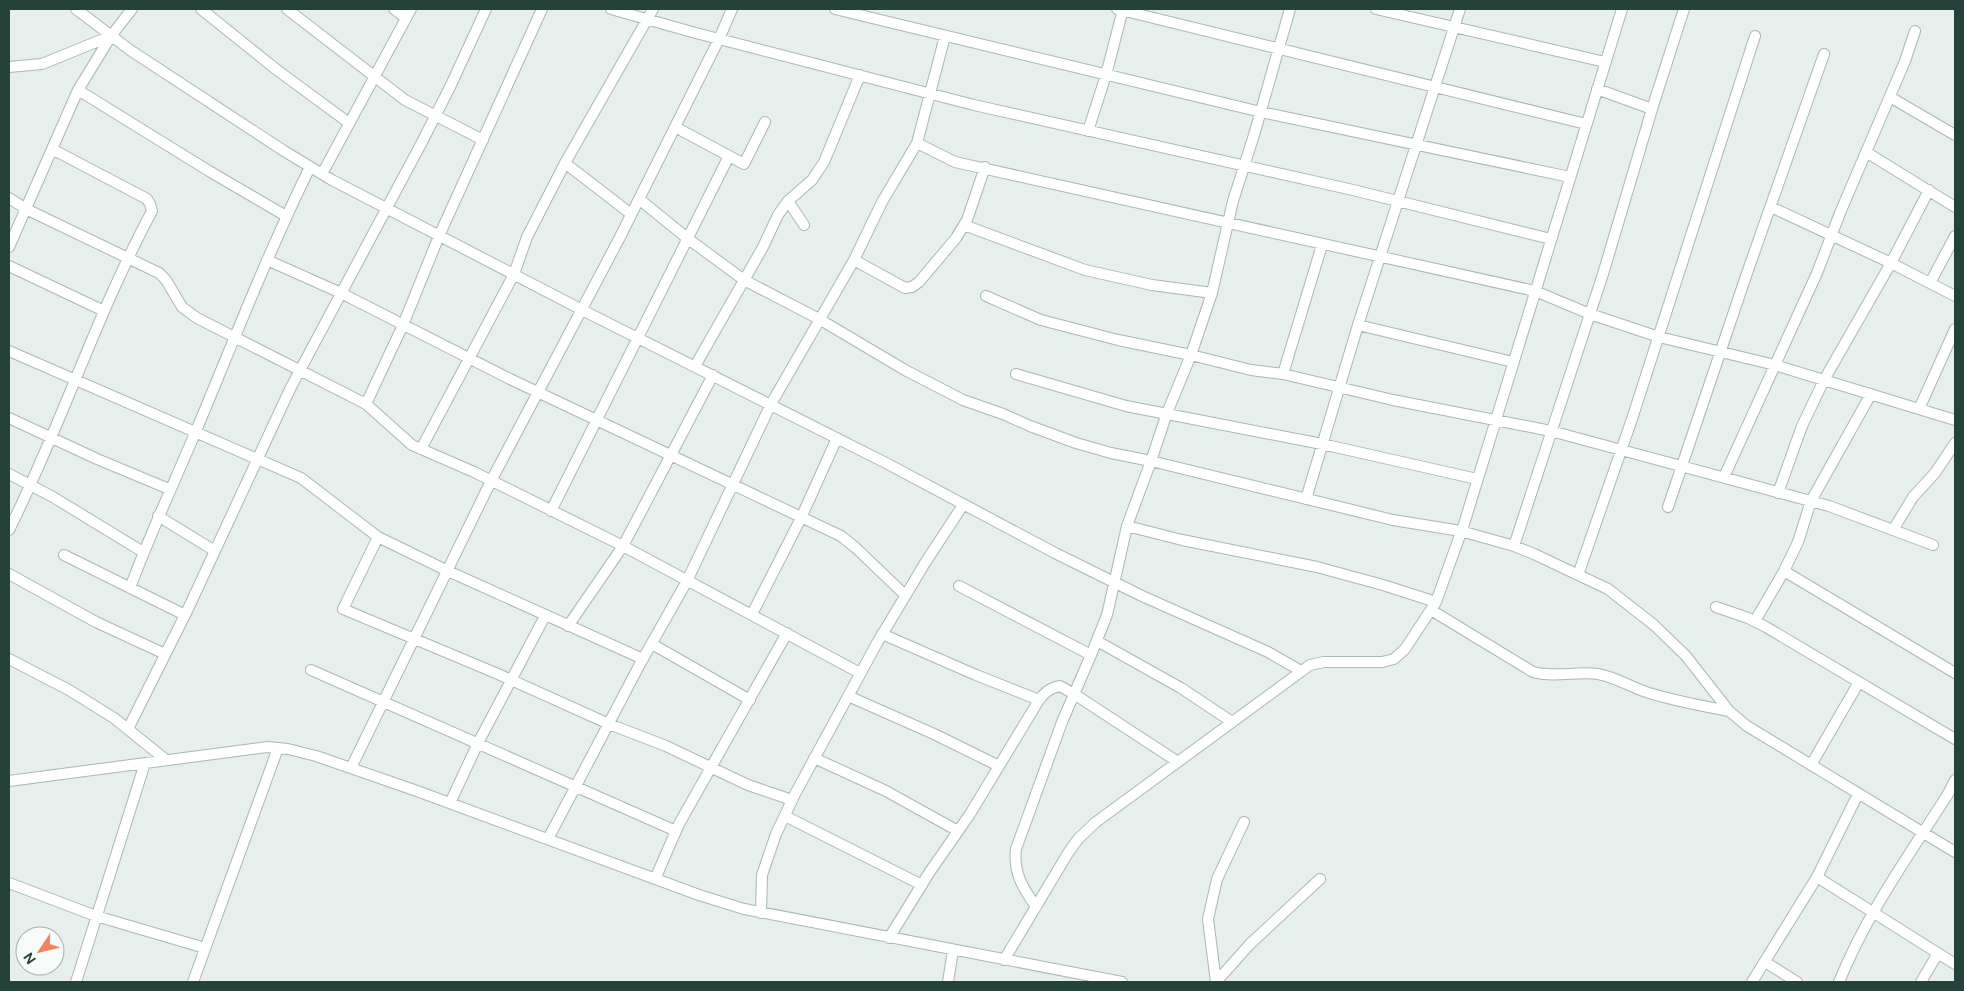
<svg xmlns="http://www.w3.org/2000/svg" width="1964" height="991" font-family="'DM Sans',sans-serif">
<rect width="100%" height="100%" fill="#e6efeb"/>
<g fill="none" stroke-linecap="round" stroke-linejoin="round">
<defs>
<path id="minor" d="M76,9L130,50L284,151L332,180L590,314L886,463L1055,553L1142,596L1268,652L1301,671
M201,9L277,70L349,123
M287,9L405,100L483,140
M394,9L406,18
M611,9L692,32L974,105L1353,190L1551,239
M835,9L1261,112L1570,177
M1117,9L1586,124
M1376,9L1605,62
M9,67L42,64L111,36
M1597,89L1652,109
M78,90L209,171L286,216
M1890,97L1955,135
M675,127L744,164L765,122
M1088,131L1106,75L1123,9
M917,143L955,162L1535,291L1590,314L1659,337L1775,365L1955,420
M1866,152L1955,207
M565,163L631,214
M322,174L411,9
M9,198L26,209L159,273L166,280L182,307L197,318L366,404L412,445L474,472L623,546L860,673
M639,199L687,238L744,280L819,319L905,370L963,400L1003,414L1030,426L1076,443L1111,453L1151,461L1393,520L1461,531L1514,546L1534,554L1608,589L1654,625L1686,656L1729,711L1747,726L1955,852
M788,201L804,225
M1771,207L1891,263L1955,296
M964,225L1085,270L1152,285L1212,293
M9,247L78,90L111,36L132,9
M267,260L341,293L510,379L841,536L856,548L905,595
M854,260L905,288L912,287L919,282L956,238L967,220L985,167
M9,266L104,311
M1930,283L1955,236
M986,296L1041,320L1118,340L1191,355L1251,370L1283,374L1393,400L1551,431L1829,506L1933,545
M1358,325L1513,362
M9,351L301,478L378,537
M695,366L763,247L778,215L788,201L812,180L824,162L860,75
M1016,374L1126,406L1322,444L1477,479
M1283,374L1322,245
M366,404L403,325L439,236L542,9
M1919,409L1955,329
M9,418L97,459L169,489
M421,449L514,274L527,237L565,163L653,9
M9,474L53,497L143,552
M1724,477L1817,273L1840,213L1905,61L1915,31
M1778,493L1802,426L1824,380L1891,263L1929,190
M1306,499L1358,325L1460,9
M1668,507L1746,276L1824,54
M551,511L729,156
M158,516L215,551
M1127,526L1182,540L1317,567L1383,585L1436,602
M9,530C61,426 97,313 152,211L150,204L147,199L52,149
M1893,530L1913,497L1935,473L1955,443
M1514,546L1603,274L1652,109L1684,9
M64,555L185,615
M1784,571L1955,673
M9,574L96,622L165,654
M1578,575L1632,419L1755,36
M959,586L1091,655
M130,588C150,534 174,483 196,431C233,342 268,253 310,167
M1716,607L1748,618L1766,627L1955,739
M1431,610L1533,672C1555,678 1576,671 1598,674C1616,677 1632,688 1649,693C1675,701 1702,706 1729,711
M752,614L801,518L837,438
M1755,621L1784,571L1798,542L1811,501L1871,394
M568,626L623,546L713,375
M882,634L976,675L1039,700
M1097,641L1181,688L1232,722
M652,644L750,700
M9,659L69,690L114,718L166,760
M643,659L448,571L378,537L343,609L498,674L609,724L666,746L748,785L792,800
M311,670L676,831
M848,696L934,734L999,766
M128,729L188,609L290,389L421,144L450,87L486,9
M814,758L886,791L958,831
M1811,765L1859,682
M351,768L491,481L619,239L719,39L732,9
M9,781L267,747L288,749L316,756L417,791L699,895L744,909L1122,982
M450,803L478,743L545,616
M785,816L922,885
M548,839L640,664L687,581L771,404L854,260L882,202L917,143L945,36
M1817,877L1858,794
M655,879L679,824L787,633
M9,883L96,916L205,948
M1036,907C1023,888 1013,873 1016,849L1062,722L1091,655L1107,615L1127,526L1151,461L1167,413L1191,355L1212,293L1233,201L1254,135L1290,9
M761,913L762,875L776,834L795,794L877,643L925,563L963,505
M889,938L929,873L970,814L1039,700C1045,692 1050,688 1060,686L1074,694L1178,762
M1004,960L1068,853L1078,839L1096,822L1310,665L1324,662H1382L1394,659L1405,649L1436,602L1464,524L1622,9
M1765,962L1797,982
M76,982L145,763
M193,982L278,748
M948,982L953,950
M1216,982L1208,919L1217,879L1244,822
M1216,982L1250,944L1320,879
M1752,982L1817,877L1955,964
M1839,982C1866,915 1909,855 1948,794L1955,780
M1921,982L1938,953"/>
</defs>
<use href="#minor" stroke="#a8b8b2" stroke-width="12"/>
<use href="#minor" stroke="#fff" stroke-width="10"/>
</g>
<rect width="1964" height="991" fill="none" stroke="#24423a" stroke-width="20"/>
<g transform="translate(40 951) rotate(235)"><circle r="24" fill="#f7fbf9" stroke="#a3b1ad"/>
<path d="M0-4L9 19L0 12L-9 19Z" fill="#f4845f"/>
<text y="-8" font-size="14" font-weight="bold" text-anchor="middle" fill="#24423a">N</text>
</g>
</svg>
